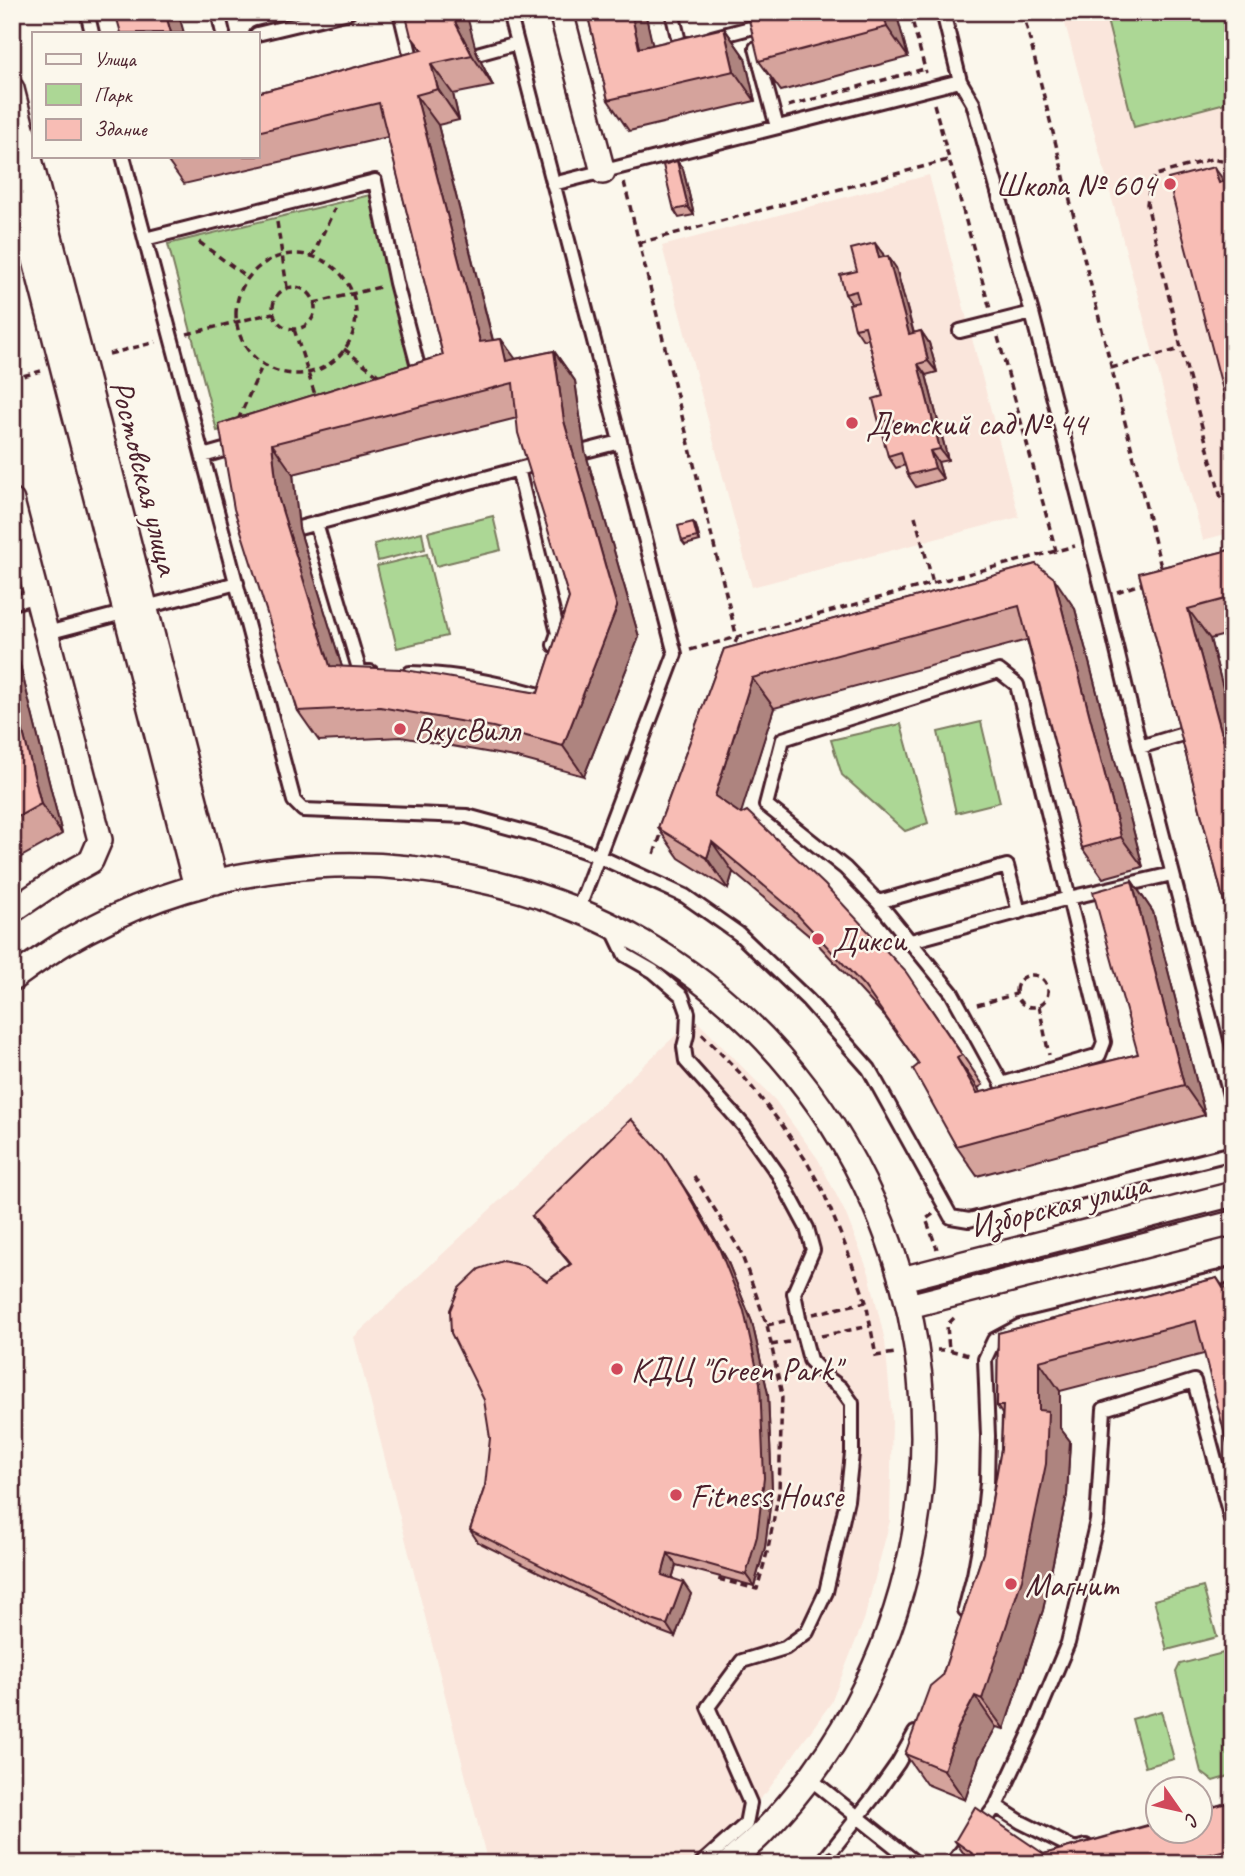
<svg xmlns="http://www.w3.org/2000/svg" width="1245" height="1876" font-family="Caveat,sans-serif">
<rect width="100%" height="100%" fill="#fbf7ec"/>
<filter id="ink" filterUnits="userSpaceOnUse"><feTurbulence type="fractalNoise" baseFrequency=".0143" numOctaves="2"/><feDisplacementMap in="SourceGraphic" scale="14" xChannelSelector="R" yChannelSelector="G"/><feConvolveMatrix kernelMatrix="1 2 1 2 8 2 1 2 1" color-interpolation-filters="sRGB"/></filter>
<g filter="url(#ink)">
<path fill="#fae6dc" d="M1062,12H1233V532L1203,540Z
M929,175L1019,517L752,587L662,246Z
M694,1018L775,1100L818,1159L845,1212L869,1273L885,1341L892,1418L890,1521L864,1620L831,1703L766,1793L709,1847L684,1864H488L354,1337Z"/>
<path fill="#acd795" stroke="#7b7b60" stroke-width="2" d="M1105,12H1233V101L1134,127Z
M370,195L414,382L217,431L168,244Z
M493,516L501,550L436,566L428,532Z
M422,532L425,549L378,561L374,544Z
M427,554L447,636L397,648L377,566Z
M981,722L1000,802L956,813L938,732Z
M901,724L928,823L905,831L842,775L831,740Z
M1203,1587L1217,1637L1167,1650L1154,1600Z
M1223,1653L1233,1656V1775L1213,1781L1201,1772L1176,1672L1180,1664Z
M1161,1711L1174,1759L1145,1767L1132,1719Z"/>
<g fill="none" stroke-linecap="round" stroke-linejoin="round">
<defs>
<path id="service" d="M87,12L92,33
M218,12L223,33
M400,12L414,70
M509,12L675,654L578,910
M672,12L680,46L687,44
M943,12L960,81L973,103L1032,313L1104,596L1140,747L1233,1107
M257,34L349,12
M712,38L765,24
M756,48L777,127
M477,54L517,43
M123,156L294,801L303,810L467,816L544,837L598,856L685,896L739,934L808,1000L869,1069L951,1217L969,1220L1233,1153
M553,184L960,81
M145,239L375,181L396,283L421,378
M960,331L1032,313
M585,451L620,442
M203,456L238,446
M518,469L558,633L554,645
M316,523L360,672H371
M299,528L526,467
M12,603L37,596
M47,633L237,583
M999,671L1017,685L1104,1042L1099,1055L1002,1084L952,993L878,902L845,868L766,805L783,739Z
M410,673C453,674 495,682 536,694
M1231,719H1233
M1140,747L1193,731
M878,902L1007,866L1019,912
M613,930L625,955L653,971L682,996L688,1013L687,1035L684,1047L686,1061L744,1126L778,1174L807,1228L813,1250L794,1293L799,1318L810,1360L825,1376L841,1388L852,1403V1453L847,1500L826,1592L807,1632L785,1648L742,1661L708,1707L750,1803L746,1824L701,1864
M911,941L1069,898L1172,874
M965,1610L974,1575L982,1531L987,1483L988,1436L985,1359L994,1340L1020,1326L1220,1278L1233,1273
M809,1778L917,1864
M996,1806L1021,1822L1075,1849L1086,1846
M821,1864L876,1794L898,1763L915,1733
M952,1864L996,1806L1031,1731L1068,1643L1097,1521L1104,1409L1194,1381L1233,1527"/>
<path id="minor" d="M561,12L603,172
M12,89L216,882
M12,171L196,887
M12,501L100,840L91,861L62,877L12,911
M12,979C29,967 45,955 63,944C131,904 208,878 286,869C347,861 410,865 470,878C530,890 589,911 642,942C852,1064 961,1315 911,1552C889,1657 837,1758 760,1835C750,1845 738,1854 728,1864
M902,1279L1233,1194
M909,1306L1233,1223"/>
</defs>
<use href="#service" stroke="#4a1f2b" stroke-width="18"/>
<use href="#minor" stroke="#4a1f2b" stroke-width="28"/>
<path stroke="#4a1f2b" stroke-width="3.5" stroke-dasharray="7 5" stroke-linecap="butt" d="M910,12L926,73
M1023,12L1162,571
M934,104L990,309
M788,106L924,69
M1233,166L1227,162L1211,159L1156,175L1150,185L1147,204L1181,348L1221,498L1233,508
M624,182L737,638L733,649
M277,222L287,287
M199,242L248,278
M639,243L948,160
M236 314a60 60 0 1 1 120 0a60 60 0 1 1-120 0Z
M312,257L335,208
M273 308a21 21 0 1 1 42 0a21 21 0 1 1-42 0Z
M314,303L380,287
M294,329L316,398
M187,334L273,313
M998,337L1056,551
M344,349L382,378
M109,354L156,342
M1111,368L1180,349
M12,379L41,371
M238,420L263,364
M915,516L933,583
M1117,592L1146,582
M690,650L933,583L1075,546
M654,854L663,829
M1016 991a16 16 0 1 1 32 0a16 16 0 1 1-32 0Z
M977,1005L1016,994
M1039,1006L1049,1055
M702,1034L743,1076L782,1125L805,1159L823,1191L847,1250L866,1302L876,1356L895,1353
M694,1176L740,1250L767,1325L782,1395L779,1492L768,1549L757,1589L718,1579
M933,1214L926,1219L937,1249
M813,1314L866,1302
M954,1318L947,1325L949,1350L969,1355
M767,1325L785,1321
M821,1336L870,1326
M771,1345L789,1342
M937,1350H949"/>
<use href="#service" stroke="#fbf7ec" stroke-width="12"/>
<use href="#minor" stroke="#fbf7ec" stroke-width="23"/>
</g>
<path fill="#d5a39c" stroke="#4a1f2b" stroke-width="2" fill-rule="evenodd" d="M587,12H645L652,45L724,28L745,58L755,101L629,131L608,100Z
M779,12H896L908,57L781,91L759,61Z
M411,36L477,54L493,86L453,94L459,120L438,125L493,340L501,339L515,359L554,351L575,381L585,451L639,637L584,776L514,757L401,737L319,741L298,711L219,424L443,355L388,137L184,184L164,156H257V93L421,50ZM517,418L569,598L538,693L342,667L299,528L293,474Z
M677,161L683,169L694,215L679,218L674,210Z
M883,254L884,257L896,268L914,333L921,331L929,343L937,372L926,375L948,460L938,462L943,479L916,487L908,475L905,465L896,468L888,456L886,433L879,422L883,396L868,338L863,340L855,328L852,304L845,294L857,271Z
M696,526L700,541L685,545L682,541Z
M1233,549V633L1210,639L1233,726V937L1139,573Z
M1036,564L1075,609L1143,867L1103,878L1082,848L1027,640L774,708L740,814L927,1003L983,1085L978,1088L980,1093L1138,1054L1132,881L1153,912L1205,1115L977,1176L956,1146L919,1064L885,1017L814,940L733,872L728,889L679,858L658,828L724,649Z
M12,633L62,834L12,862Z
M692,1199L727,1260L752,1322L768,1394L772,1490L765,1547L754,1586L676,1565L672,1579L691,1594L675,1637L654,1629L478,1542L470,1530L485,1486L547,1281L570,1264L540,1228L532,1216Z
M1217,1278L1224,1288L1204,1354L1060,1391V1428L1070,1441L1067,1495L1043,1610L1004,1729L996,1727L979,1758L965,1800L926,1784L905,1754L942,1676L983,1553L1001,1449L1002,1414L997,1406L998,1333Z
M1233,1801V1864H971L955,1841L1044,1854Z"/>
<path fill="#ae847f" stroke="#4a1f2b" stroke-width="2" d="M165,12H178L184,33H171Z
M453,12H466L477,54L493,86L472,55L456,24Z
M631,12H645L660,78L639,48Z
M883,12H896L908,57L887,27Z
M724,28L745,58L755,101L734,71Z
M431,64L453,94L459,120L438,89Z
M416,95L438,125L501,373L480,342Z
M677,161L683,169L694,215L688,207Z
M1214,167L1222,178L1227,194L1219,183Z
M1226,181L1233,190V207Z
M875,243L883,254L887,270L879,258Z
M888,256L896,268L917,346L909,334Z
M921,331L929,343L937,372L928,361Z
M501,339L523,369L506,361Z
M554,351L575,381L585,451L639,637L584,776L563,746L617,607L564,421Z
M918,364L926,375L948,460L940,449Z
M272,444L293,474L299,528L351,696L330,666L278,497Z
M930,451L938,462L943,479L935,468Z
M693,522L696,526L700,541L697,537Z
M1054,578L1075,609L1143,867L1121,837Z
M1188,609L1210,639L1233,726V775Z
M12,633L62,834L41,804L12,688Z
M752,678L774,708L737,826L715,796Z
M712,842L733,872L728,889L707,858Z
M1132,881L1153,912L1205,1115L1184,1085Z
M957,1058L978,1088L998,1124L977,1093Z
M663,1155L692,1199L727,1260L752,1322L768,1394L772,1490L765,1547L754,1586L746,1575Z
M1039,1361L1060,1391V1428L1070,1441L1067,1495L1043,1610L1004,1729L982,1699L1039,1410Z
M668,1553L676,1565L670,1586L662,1575Z
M683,1582L691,1594L675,1637L667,1625Z
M975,1696L996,1727L979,1758L965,1800L944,1770L958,1728Z"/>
<path fill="#f8bdb5" stroke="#4a1f2b" stroke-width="2" fill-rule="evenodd" d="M115,12H165L171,33H121Z
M405,12H453L456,24L472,55L431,64L438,89L416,95L480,342L501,339L506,361L554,351L564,421L617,607L563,746L493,727L380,707L298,711L234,509L219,424L443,355L379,103L257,132V93L422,50L411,36ZM513,383L518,433L569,598L538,693L400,669L330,666L278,497L272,444Z
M587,12H631L639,48L724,28L734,71L608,100Z
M779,12H883L887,27L759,61L749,20Z
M677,161L688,207L674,210L663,165Z
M1214,167L1219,183L1226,181L1233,207V429L1168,179Z
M875,243L879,258L888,256L909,334L921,331L928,361L918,364L940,449L930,451L935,468L908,475L901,452L888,456L882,434L896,431L893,419L879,422L873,399L883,396L865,326L855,328L849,304L859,302L856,291L845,294L840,275L857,271L851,249Z
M693,522L697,537L682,541L678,526Z
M1233,549V597L1188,609L1233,775V937L1139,573Z
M1036,564L1054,578L1121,837L1082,848L1019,606L752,678L715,796L741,814L747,811L825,885L906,972L962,1055L957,1058L977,1093L1138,1054L1093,892L1132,881L1184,1085L956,1146L913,1069L919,1064L864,986L793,910L712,842L707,858L658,828L724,649Z
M12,688L41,804L12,820Z
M631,1119L663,1155L684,1188L719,1248L744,1311L760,1383L764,1478L757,1536L746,1575L668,1553L662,1575L683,1582L667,1625L646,1618L470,1530L485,1486L490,1438L484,1400L451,1333L450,1310L459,1288L479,1269L502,1261L526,1266L547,1281L571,1264L532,1216Z
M1217,1278L1223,1288L1233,1286V1467L1196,1321L1039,1361V1410L1048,1411L1046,1464L1022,1579L982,1699L975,1696L958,1728L944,1770L905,1754L930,1686L942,1676L983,1553L1001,1449L1003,1406H997L998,1333Z
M1233,1801V1848L1173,1864H987L955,1841L975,1807L1044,1854L1158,1823V1830H1200V1811Z
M830,1851L847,1864H814Z"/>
</g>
<g fill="#d1495b" stroke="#fbf7ec" stroke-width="2.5">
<circle cx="1170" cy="184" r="7"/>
<circle cx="852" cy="423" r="7"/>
<circle cx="400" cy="729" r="7"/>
<circle cx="818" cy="939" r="7"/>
<circle cx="617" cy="1369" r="7"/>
<circle cx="676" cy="1495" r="7"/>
<circle cx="1011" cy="1584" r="7"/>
</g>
<g text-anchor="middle" stroke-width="5" stroke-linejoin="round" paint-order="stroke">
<g font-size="33" fill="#4a1f2b" stroke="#fbf7ec" text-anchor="start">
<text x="1156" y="196" text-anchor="end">Школа № 604</text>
<text x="866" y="435">Детский сад № 44</text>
<text x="414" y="741">ВкусВилл</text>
<text x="832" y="951">Дикси</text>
<text x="631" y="1381">КДЦ "Green Park"</text>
<text x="690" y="1507">Fitness House</text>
<text x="1025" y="1596">Магнит</text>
</g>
<g font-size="33" fill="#4a1f2b" stroke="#fbf7ec">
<text transform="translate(146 477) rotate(76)" y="12">Ростовская улица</text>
<text transform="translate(1059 1204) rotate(-14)" y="12">Изборская улица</text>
</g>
</g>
<rect width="1245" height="1876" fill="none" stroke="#fbf7ec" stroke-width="42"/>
<rect x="21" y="21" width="1203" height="1834" fill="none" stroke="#4a1f2b" stroke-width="2.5" filter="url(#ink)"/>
<rect x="32" y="32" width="228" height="126" fill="#fbf7ec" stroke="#b4a19f" stroke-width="2"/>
<rect x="46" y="54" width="35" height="10" fill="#fbf7ec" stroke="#b4a19f" stroke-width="2"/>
<text x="94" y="66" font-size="21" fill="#4a1f2b">Улица</text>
<rect x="46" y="84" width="35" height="21" fill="#acd795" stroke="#b4a19f" stroke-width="2"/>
<text x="94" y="102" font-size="21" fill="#4a1f2b">Парк</text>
<rect x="46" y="119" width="35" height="21" fill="#f8bdb5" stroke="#b4a19f" stroke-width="2"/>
<text x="94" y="136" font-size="21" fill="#4a1f2b">Здание</text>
<g transform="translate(1179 1810) rotate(124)"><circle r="33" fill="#fbf7ec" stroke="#b4a19f" stroke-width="2"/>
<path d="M0-5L12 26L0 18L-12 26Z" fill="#d1495b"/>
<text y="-10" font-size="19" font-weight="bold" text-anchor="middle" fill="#4a1f2b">С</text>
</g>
</svg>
